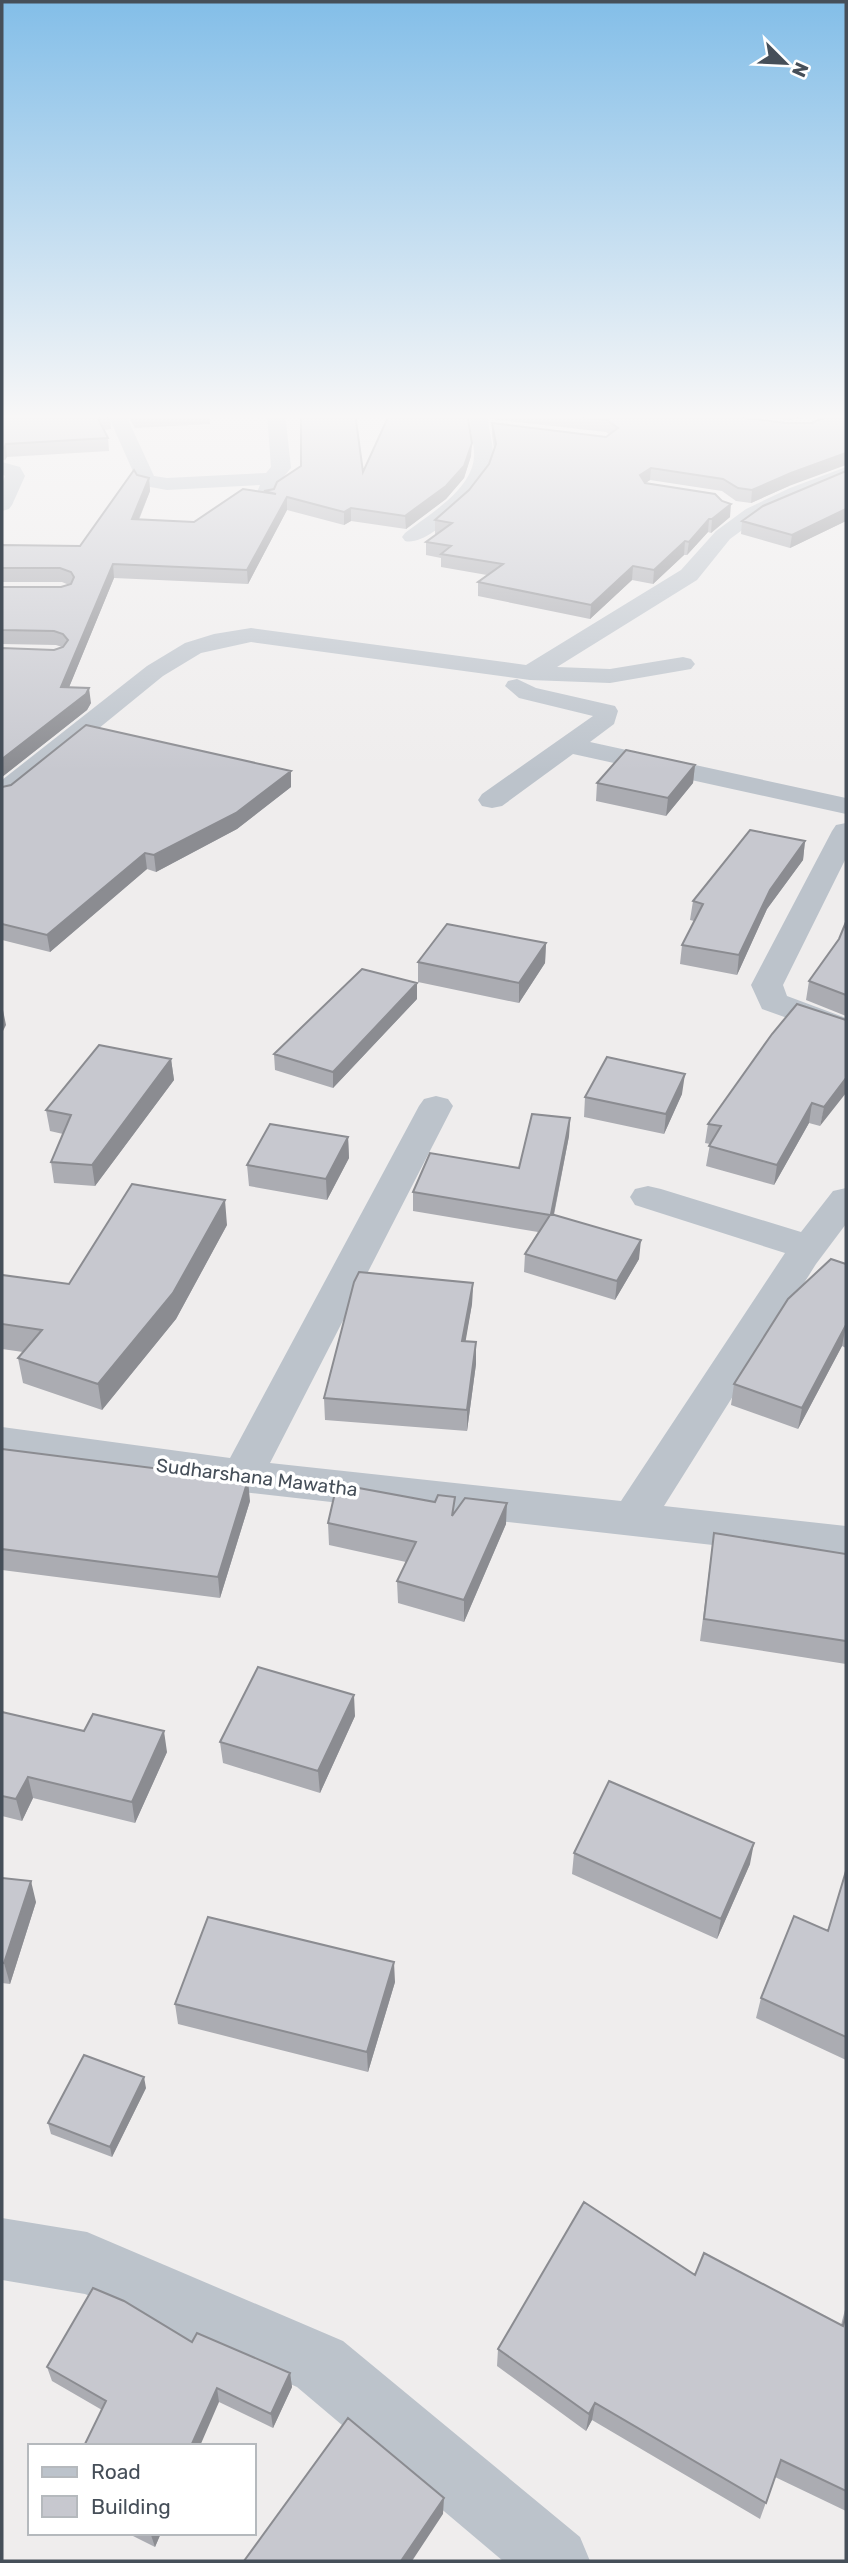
<svg xmlns="http://www.w3.org/2000/svg" width="848" height="2563" font-family="Rubik,sans-serif">
<rect width="100%" height="100%" fill="#efeded"/>
<g fill="none" stroke-linecap="round" stroke-linejoin="round">
<path fill="#bcc3cb" fill-rule="evenodd" d="M107,413H125L154,476L167,478L266,473L271,467L267,413H285L291,468L281,480L272,501H258L255,497L260,485L167,490L139,485Z
M471,413H489C486,430 496,445 492,461C487,486 430,548 405,541L402,537L405,533C428,515 472,490 474,457C475,442 468,429 471,413Z
M2,462L20,467L25,476L12,505L9,509L2,511V484L5,476L2,474Z
M846,467V480L760,517L730,539L697,580L557,667L610,669L683,657L691,659L695,664L691,669L610,683L530,680L251,642L201,653L163,676L12,799L2,801V780L147,666L185,643L214,634L251,628L526,665L681,570L716,531L746,509L790,488Z
M517,679L536,688L615,706L618,711L614,724L590,742L846,798V814L573,754L502,806L492,808L482,806L478,800L482,794L593,716L519,698L505,686L508,681Z
M846,823V858L783,985L787,996L846,1018V1039L762,1009L751,985L832,831L836,825Z
M436,1096L448,1099L453,1106L270,1463L621,1501L785,1253L635,1205L630,1197L635,1189L648,1186L661,1189L801,1232L833,1191L846,1188V1224L816,1264L664,1506L846,1526V1560L242,1492L2,1457V1427L230,1458L419,1106L424,1099Z
M2,2218L87,2232L343,2341L580,2537L590,2561H503L297,2387L85,2294L2,2280Z"/>
</g>
<path fill="#abacb2" d="M2,413L110,417L111,429L104,430L108,438L109,451L7,457L5,460H2Z
M126,413H209L210,424L135,428Z
M390,413H469L468,418L471,456L464,478L446,499L406,529L351,521L344,525L287,510L248,584L114,578L69,687L91,703L87,710L2,777V648L54,650L62,647L56,645L2,644V587H61L69,585L62,582H2V545L80,546L137,475L149,478L150,491L139,520L194,522L264,492V491L363,472Z
M490,413H705L789,486L751,503L736,501L722,491L650,480L646,483L730,517L711,533L708,532L687,555H684L653,584L632,580L590,619L478,596V582L487,575L441,567V558L426,555V542L437,534H435V520L469,490L489,464L494,449L492,435V423L606,437L610,435L606,432L491,419Z
M716,413H833L789,420Z
M846,471V521L790,548L741,534L742,521Z
M695,765L693,783L666,816L596,801L597,783Z
M291,771V787L237,829L156,872L147,869L50,952L2,940V787Z
M805,841L803,860L767,909L737,975L680,964L682,945L694,921L690,920L693,901Z
M846,922V1016L806,1000L809,981L839,939Z
M546,943L545,963L519,1003L418,982V962Z
M417,999L333,1088L275,1070L274,1054Z
M846,1020L820,1126L809,1123L774,1185L706,1166L710,1144L705,1143L708,1124Z
M171,1059L174,1080L95,1186L54,1183L51,1162L63,1134L50,1131L46,1110Z
M682,1094L664,1134L584,1117L585,1097Z
M570,1118L569,1136L554,1215L639,1259L615,1300L524,1272L525,1254L538,1232L413,1211V1192L519,1168Z
M348,1137L349,1158L327,1200L249,1186L247,1165Z
M227,1225L176,1319L102,1410L23,1383L18,1358L23,1352L2,1349V1275L69,1284Z
M846,1264V1348L842,1346L798,1429L731,1405L734,1384Z
M473,1283L472,1304L465,1341L476,1364L467,1431L325,1420L324,1398Z
M2,1449L250,1501L220,1598L2,1570Z
M455,1513L506,1524L464,1622L398,1603L397,1581L406,1562L329,1545L328,1523Z
M714,1533L846,1554V1664L700,1641Z
M2,1712L167,1752L135,1823L33,1798L22,1821L2,1816Z
M355,1716L320,1793L223,1763L220,1742Z
M574,1853L750,1864L717,1939L572,1874Z
M846,1871V2060L756,2018L761,1998L828,1931Z
M2,1878L36,1902L10,1984L2,1983Z
M395,1982L368,2072L178,2024L175,2004Z
M146,2088L112,2157L51,2134L48,2123Z
M695,2275L841,2325L846,2306V2511L775,2477L760,2519L592,2420L586,2431L497,2366L498,2349Z
M192,2342L290,2373L292,2387L273,2428L219,2402L102,2410L52,2381L47,2367Z
M127,2533H161L155,2547Z"/>
<path fill="#8b8c91" d="M790,413H833L789,420Z
M472,443L471,456L464,478L446,499L406,529L405,516Z
M6,444L7,457L5,460L4,448Z
M846,453V465L789,486L751,503L752,490L791,473Z
M651,468L650,480L639,487L640,475Z
M149,478L150,491L133,533L132,519Z
M287,497V510L248,584L247,570Z
M731,504L730,517L711,533L712,519Z
M351,508V521L344,525V512Z
M846,509V521L790,548L792,535Z
M709,519L708,532L687,555L689,542Z
M685,541L684,555L653,584L654,570Z
M113,564L114,578L63,702L61,687Z
M633,566L632,580L590,619L591,605Z
M89,688L91,703L87,710L2,777V759Z
M695,765L693,783L666,816L668,798Z
M291,771V787L237,829L156,872L154,855Z
M805,841L803,860L767,909L737,975L739,955L770,890Z
M145,853L147,869L50,952L47,935Z
M546,943L545,963L519,1003V983Z
M417,983V999L333,1088V1072Z
M2,1005L6,1025L2,1033Z
M171,1059L174,1080L95,1186L92,1165Z
M685,1074L682,1094L664,1134L666,1114Z
M846,1078V1093L820,1126L824,1107Z
M812,1103L809,1123L774,1185L777,1165Z
M570,1118L569,1136L550,1233L551,1214Z
M348,1137L349,1158L327,1200L326,1179Z
M225,1200L227,1225L176,1319L102,1410L98,1384Z
M641,1240L639,1259L615,1300L617,1281Z
M473,1283L472,1304L462,1362V1341Z
M846,1325L842,1346L798,1429L802,1408Z
M476,1342V1364L467,1431V1410Z
M248,1480L250,1501L220,1598L218,1577Z
M507,1503L506,1524L464,1622V1600Z
M354,1695L355,1716L320,1793L318,1771Z
M164,1731L167,1752L135,1823L132,1802Z
M28,1777L33,1798L22,1821L16,1799Z
M754,1843L750,1864L717,1939L721,1919Z
M31,1881L36,1902L10,1984L4,1963Z
M394,1962L395,1982L368,2072L367,2052Z
M144,2077L146,2088L112,2157L110,2147Z
M290,2373L292,2387L273,2428L271,2414Z
M217,2388L219,2402L200,2446H191Z
M595,2403L592,2420L586,2431L589,2414Z
M444,2498L443,2514L412,2561H401Z
M152,2533H161L155,2547L151,2535Z"/>
<path fill="#c7c8cf" stroke="#8b8c91" stroke-width="2" d="M2,413H109L110,417L98,418L108,438L6,444L4,448H2Z
M132,413H194L134,416Z
M301,413H355L363,472L390,413H467L472,443L464,466L446,486L405,516L351,508L344,512L287,497L247,570L113,564L61,687L89,688L86,694L2,759V648L54,650L63,647L68,640L63,634L54,631L2,630V587H61L71,584L74,577L71,572L60,568H2V545L80,546L134,470L137,475L149,478L132,519L194,522L243,489L276,494L264,491L274,489L277,482L301,466Z
M543,413H705L786,423H812L834,413H846V453L791,473L752,490L738,488L723,479L651,468L640,475L645,483L715,494L722,501L731,504L712,519H709L689,542L685,541L654,570L633,566L591,605L478,582L503,564L441,554L451,546L426,542L452,523L435,520L469,490L489,464L496,444L492,423L606,437L618,428L607,420Z
M846,471V509L792,535L742,521L763,506Z
M86,725L291,771L236,813L154,855L145,853L47,935L2,924V787L11,785Z
M626,750L695,765L668,798L597,783Z
M750,830L805,841L770,890L739,955L682,945L703,904L693,901Z
M846,922V995L809,981L839,939Z
M447,924L546,943L519,983L418,962Z
M362,969L417,983L333,1072L274,1054Z
M797,1004L846,1020V1078L824,1107L812,1103L777,1165L709,1146L721,1126L708,1124L772,1034Z
M99,1045L171,1059L92,1165L51,1162L71,1115L46,1110Z
M607,1057L685,1074L666,1114L585,1097Z
M532,1114L570,1118L551,1214L641,1240L617,1281L525,1254L550,1215L413,1192L430,1153L519,1168Z
M270,1124L348,1137L326,1179L247,1165Z
M132,1184L225,1200L173,1293L98,1384L18,1358L42,1330L2,1324V1275L69,1284Z
M831,1259L846,1264V1325L802,1408L734,1384L788,1299Z
M359,1272L473,1283L462,1341L476,1342L467,1410L324,1398L354,1282Z
M2,1449L248,1480L218,1577L2,1549Z
M337,1484L435,1502L438,1495L455,1497L452,1516L465,1498L507,1503L464,1600L397,1581L416,1542L328,1523Z
M714,1533L846,1554V1641L704,1619Z
M258,1667L354,1695L318,1771L220,1742Z
M2,1712L84,1731L93,1714L164,1731L132,1802L28,1777L16,1799L2,1796Z
M609,1781L754,1843L721,1919L574,1853Z
M846,1871V2037L761,1998L794,1916L828,1931Z
M2,1878L31,1881L4,1963H2Z
M208,1917L394,1962L367,2052L175,2004Z
M84,2055L144,2077L110,2147L48,2123Z
M584,2202L695,2275L704,2253L843,2326L846,2315V2491L781,2460L766,2503L595,2403L589,2414L498,2349Z
M93,2288L124,2301L192,2342L197,2333L290,2373L271,2414L217,2388L191,2446H84L106,2401L47,2367Z
M348,2418L444,2498L401,2561H244Z"/>
<linearGradient id="sky" x2="0" y2="1"><stop stop-color="#83bee8"/><stop offset="0.54" stop-color="#f8f7f7"/><stop offset="1" stop-color="#f8f7f7" stop-opacity="0"/></linearGradient>
<rect width="848" height="771" fill="url(#sky)"/>
<g text-anchor="middle" stroke-width="7" stroke-linejoin="round" paint-order="stroke">
<g font-size="19" fill="#464f59" stroke="#fff">
<text transform="translate(257 1477) rotate(7)" y="7">Sudharshana Mawatha</text>
</g>
</g>
<rect width="848" height="2563" fill="none" stroke="#464f59" stroke-width="7"/>
<rect x="28" y="2444" width="228" height="91" fill="#ffffff" stroke="#b5b9bd" stroke-width="2"/>
<rect x="42" y="2467" width="35" height="10" fill="#bcc3cb" stroke="#b5b9bd" stroke-width="2"/>
<text x="91" y="2479" font-size="21" fill="#464f59">Road</text>
<rect x="42" y="2496" width="35" height="21" fill="#c7c8cf" stroke="#b5b9bd" stroke-width="2"/>
<text x="91" y="2514" font-size="21" fill="#464f59">Building</text>
<g transform="translate(785 63) rotate(114)" stroke="#ffffff" stroke-width="5" paint-order="stroke">
<path d="M0-5L12 26L0 18L-12 26Z" fill="#464f59"/>
<text y="-10" font-size="19" font-weight="bold" text-anchor="middle" fill="#464f59">N</text>
</g>
</svg>
